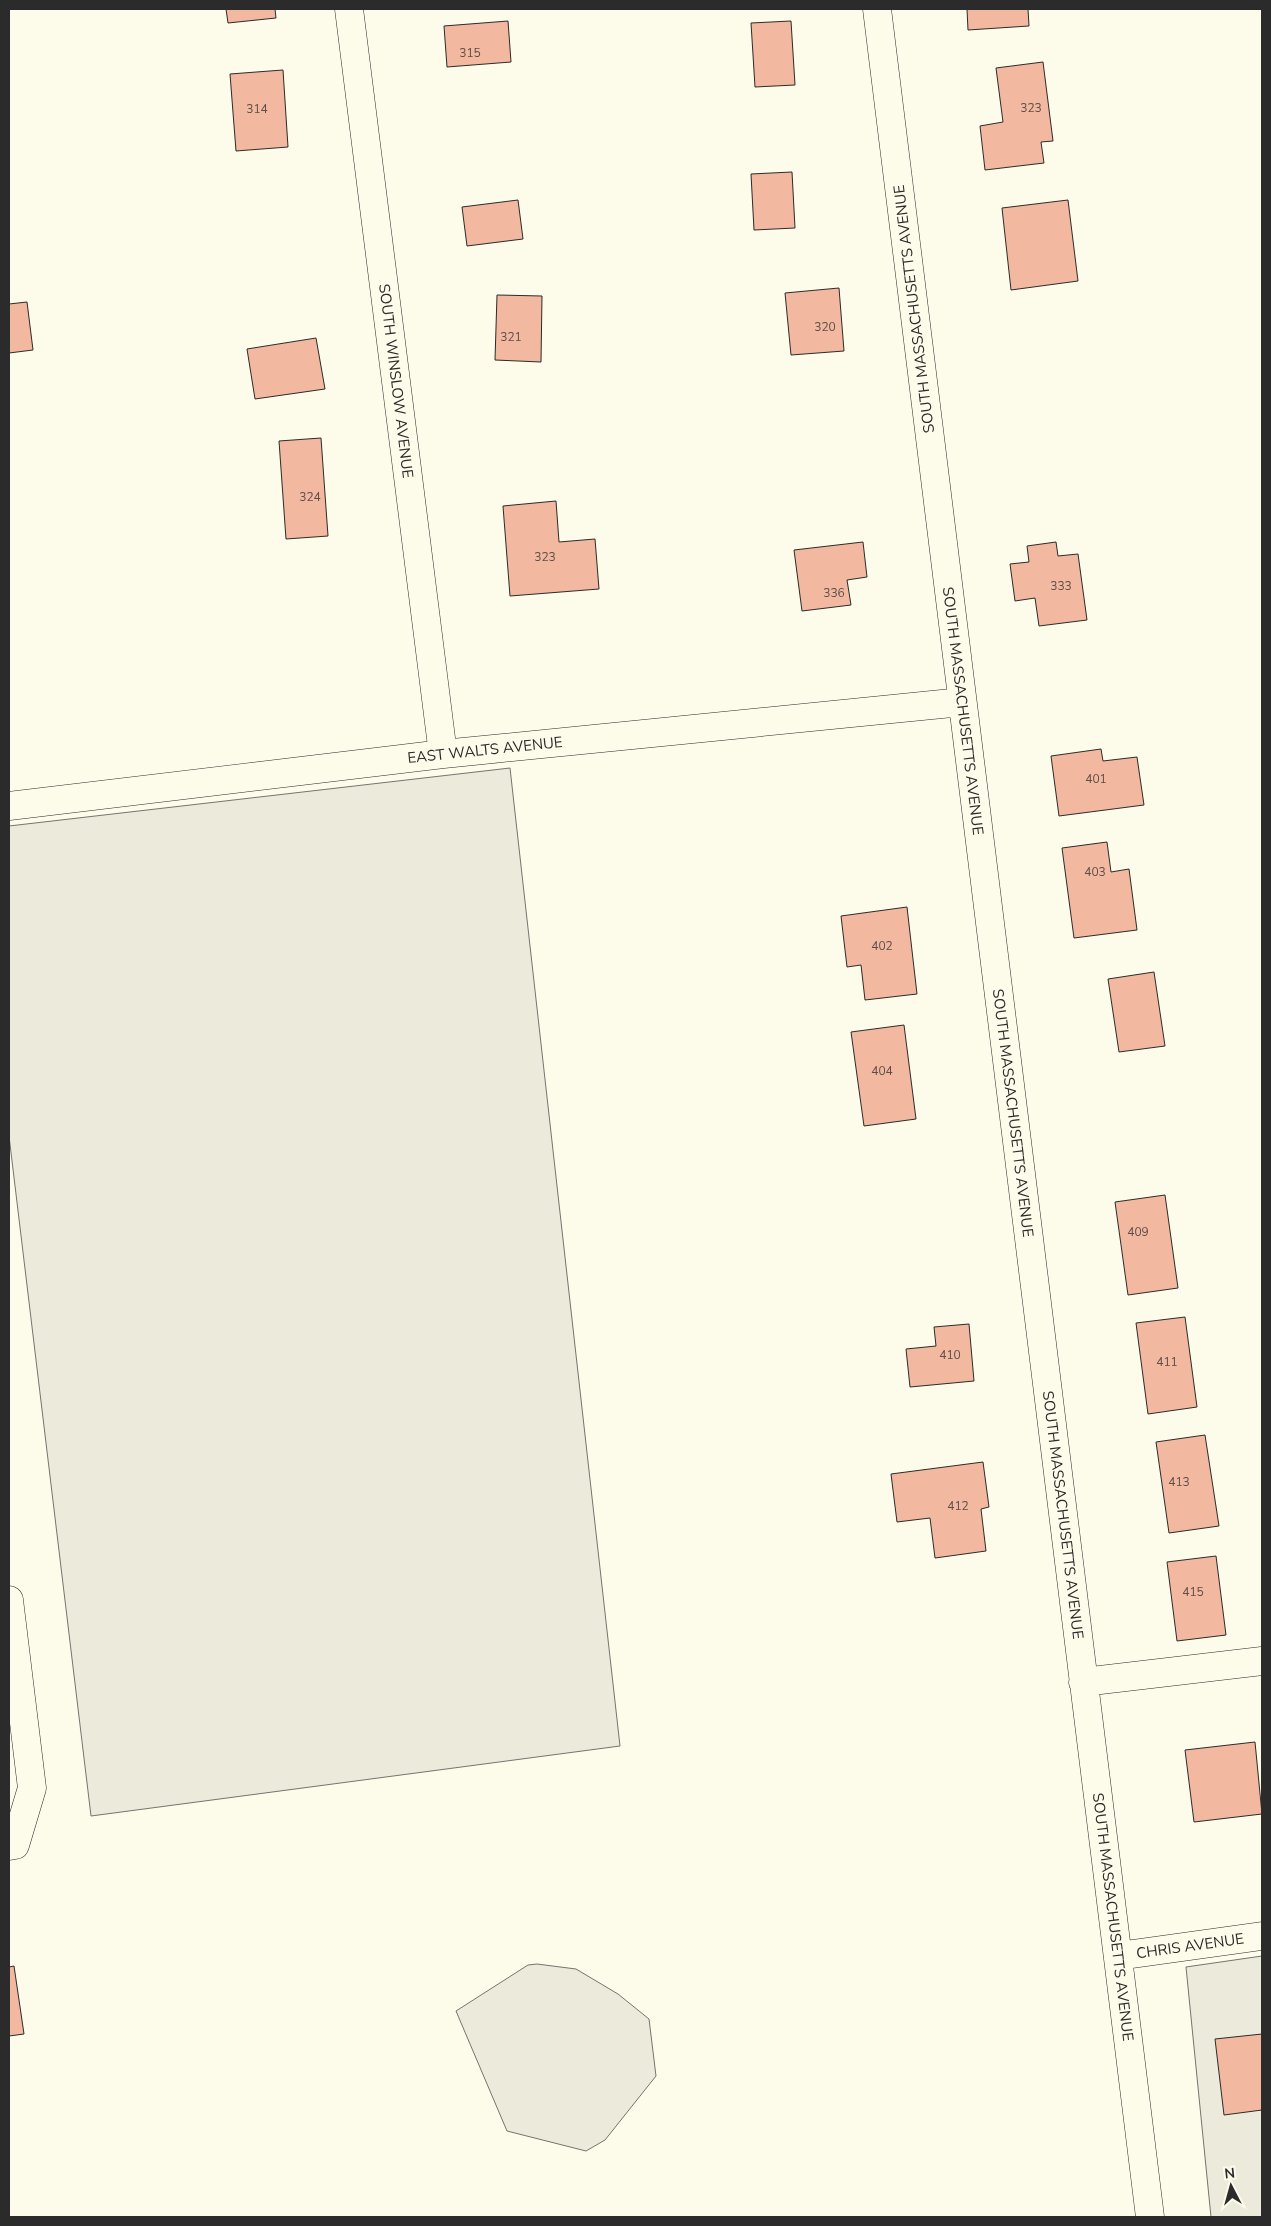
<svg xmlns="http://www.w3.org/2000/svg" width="1271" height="2226" font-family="'Nunito Sans',sans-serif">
<rect width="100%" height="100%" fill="#fdfbea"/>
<path fill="#ecebdb" stroke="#74746e" d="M510,768L620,1746L91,1816L9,1136V826Z
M1262,1956V2217H1211L1186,1967Z
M537,1964L576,1969L618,1994L649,2019L656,2076L605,2140L586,2151L507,2131L456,2011L528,1965Z"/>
<path fill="#f2b8a0" stroke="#2b2b2b" d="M226,9H275L276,18L228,23Z
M967,9H1028L1029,26L968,30Z
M508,21L511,62L447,67L444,26Z
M791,21L795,85L755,87L751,23Z
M1043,62L1053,141L1041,142L1044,163L985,170L980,126L1003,122L996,68Z
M283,70L288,147L236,151L230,74Z
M792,172L795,228L754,230L751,174Z
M518,200L523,239L467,246L462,207Z
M1068,200L1078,281L1011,290L1002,208Z
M839,288L844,351L791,355L785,293Z
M497,295L542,296L541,362L495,360Z
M27,302L33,350L9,353V304Z
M316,338L325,389L255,399L247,349Z
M321,438L328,536L286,539L279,441Z
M556,501L559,542L595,539L599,589L510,596L503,506Z
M863,542L867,577L847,580L851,605L802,611L794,550Z
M1056,542L1058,556L1078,554L1087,620L1039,626L1035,598L1015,601L1010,564L1029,562L1027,546Z
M1101,749L1103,761L1137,757L1144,805L1059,816L1051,756Z
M1107,842L1111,872L1129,869L1137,930L1074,938L1062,848Z
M907,907L917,994L865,1000L861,965L847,967L841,916Z
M1154,972L1165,1046L1119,1052L1108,979Z
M904,1025L916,1119L864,1126L851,1032Z
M1165,1195L1178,1288L1128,1295L1115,1202Z
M1185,1317L1197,1407L1148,1414L1136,1323Z
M969,1324L974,1381L910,1387L906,1349L936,1346L934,1327Z
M1205,1435L1219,1526L1169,1533L1156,1442Z
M983,1462L989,1507L981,1509L986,1551L935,1558L930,1518L897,1522L891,1474Z
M1216,1556L1226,1635L1177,1641L1167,1562Z
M1255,1742L1262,1814L1194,1822L1185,1750Z
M14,1966L24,2034L9,2036V1967Z
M1262,2034V2110L1224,2115L1215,2039Z"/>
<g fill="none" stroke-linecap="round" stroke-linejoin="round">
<defs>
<path id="minor" d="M349,9L443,754
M877,9L1150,2217
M9,806L443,754L962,702
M9,1600L32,1788L15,1845L9,1846
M1083,1682L1262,1661
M1118,1956L1262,1936"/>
</defs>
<use href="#minor" stroke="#2b2b2b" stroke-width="29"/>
<use href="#minor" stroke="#fdfbea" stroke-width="28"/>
</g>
<g text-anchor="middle" stroke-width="4" stroke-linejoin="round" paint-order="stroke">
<g font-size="12" fill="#5d4e48">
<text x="470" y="57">315</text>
<text x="1031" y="112">323</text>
<text x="257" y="113">314</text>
<text x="825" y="331">320</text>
<text x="511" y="341">321</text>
<text x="310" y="501">324</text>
<text x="545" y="561">323</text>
<text x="1061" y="590">333</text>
<text x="834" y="597">336</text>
<text x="1096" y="783">401</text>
<text x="1095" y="876">403</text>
<text x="882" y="950">402</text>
<text x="882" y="1075">404</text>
<text x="1138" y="1236">409</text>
<text x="950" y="1359">410</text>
<text x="1167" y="1366">411</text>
<text x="1179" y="1486">413</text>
<text x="958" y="1510">412</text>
<text x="1193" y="1596">415</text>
</g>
<g font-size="15" fill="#2b2b2b" stroke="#fdfbea">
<text transform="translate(914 309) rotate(-97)" y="5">SOUTH MASSACHUSETTS AVENUE</text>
<text transform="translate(396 381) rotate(83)" y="5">SOUTH WINSLOW AVENUE</text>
<text transform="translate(963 711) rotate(83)" y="5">SOUTH MASSACHUSETTS AVENUE</text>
<text transform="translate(485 750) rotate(-6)" y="5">EAST WALTS AVENUE</text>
<text transform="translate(1013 1113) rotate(83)" y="5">SOUTH MASSACHUSETTS AVENUE</text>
<text transform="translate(1063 1515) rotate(83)" y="5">SOUTH MASSACHUSETTS AVENUE</text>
<text transform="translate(1113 1917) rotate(83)" y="5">SOUTH MASSACHUSETTS AVENUE</text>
<text transform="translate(1190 1946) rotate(-8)" y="5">CHRIS AVENUE</text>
</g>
</g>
<rect width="1271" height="2226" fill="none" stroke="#2b2b2b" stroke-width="20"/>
<g transform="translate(1231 2186) rotate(354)" stroke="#fdfbea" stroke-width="4" paint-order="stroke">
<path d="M0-4L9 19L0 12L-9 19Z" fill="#2b2b2b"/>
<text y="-8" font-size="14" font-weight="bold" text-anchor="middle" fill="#2b2b2b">N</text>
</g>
</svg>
